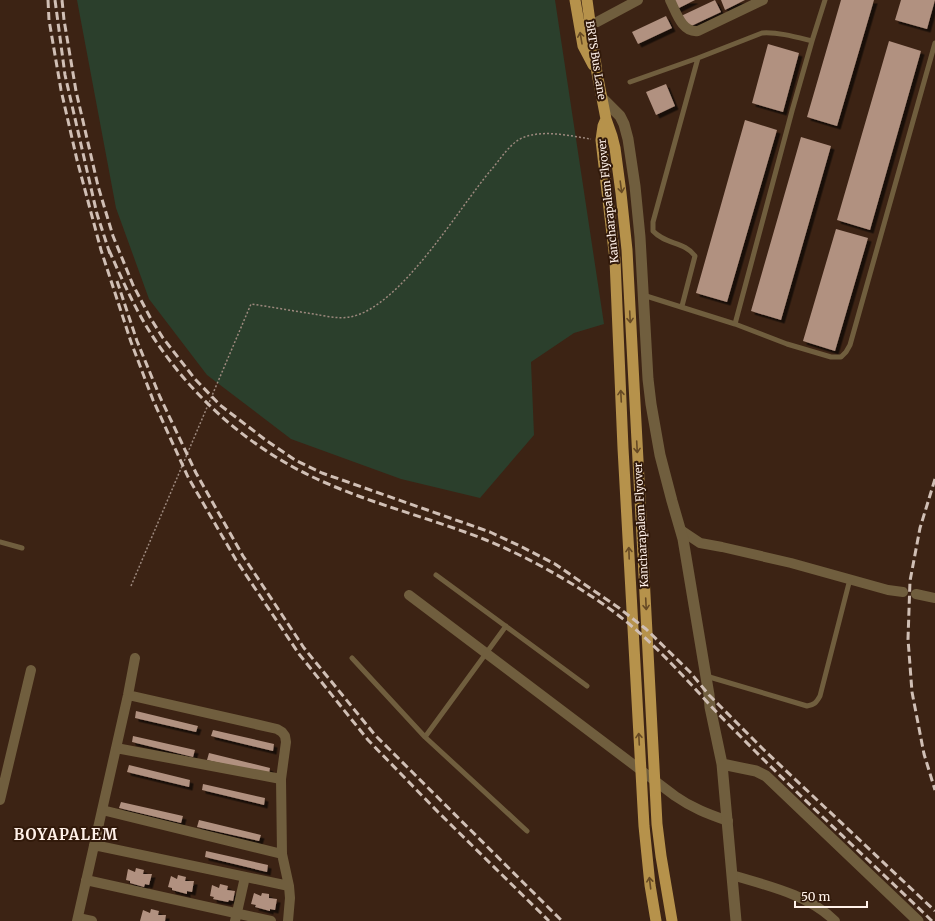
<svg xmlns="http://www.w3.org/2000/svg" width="935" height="921" font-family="Merriweather,serif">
<defs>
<filter id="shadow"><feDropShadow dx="3.5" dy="3.5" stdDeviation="0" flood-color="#0009"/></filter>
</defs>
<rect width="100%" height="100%" fill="#3c2314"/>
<path fill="#2b3f2c" d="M77,0H555L604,324L574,333L531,362L534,435L480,498L401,479L291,439L207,375L149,299L116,208Z"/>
<path fill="#b19180" filter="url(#shadow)" d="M673,0H695L677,9Z
M715,0L721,12L687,28L681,16Z
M721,0H745L725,10Z
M841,0H874L837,126L807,117Z
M901,0H935L927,29L895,20Z
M666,16L672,28L638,44L632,32Z
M889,41L921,51L870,230L837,220Z
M768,44L799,53L783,112L752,103Z
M666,84L675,106L656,115L646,92Z
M745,120L777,130L727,302L696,293Z
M801,137L831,146L781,320L751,311Z
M836,229L868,238L835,351L803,341Z
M136,711L198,726L196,732L135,718Z
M213,730L274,744L273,751L211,736Z
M133,736L195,750L193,757L132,742Z
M209,753L270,768L269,774L207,760Z
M129,765L190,780L189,787L127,772Z
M203,784L265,798L264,805L202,790Z
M121,802L183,816L181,823L119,808Z
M199,820L261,835L259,841L197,827Z
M206,851L268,865L267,872L205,857Z
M136,868L144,870L143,874H152L149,885L145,884L144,887L130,883V881L126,880L128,869L135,872Z
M178,875L186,877L185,881H194L192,892L187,891V894L172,890V888L168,887L171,876L177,879Z
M220,884L228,886L227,890L235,891L233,901L229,900L228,902L213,899L214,897L210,896L212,885L219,888Z
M254,893L261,896L262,893L269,894V898L277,899L275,910L270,909V911L255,907L256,905L251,904Z
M151,909L159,911L158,915H166L165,921H140L143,910L150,913Z"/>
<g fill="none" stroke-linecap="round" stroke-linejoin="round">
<path stroke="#9d897e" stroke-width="1.5" stroke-dasharray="2 2" stroke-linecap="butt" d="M131,586L251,304C272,307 293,311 314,314C325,316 338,319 350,317C400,308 458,209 491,170C500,160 509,144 522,138C543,129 570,136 591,139"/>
<path stroke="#705e3e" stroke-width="5" d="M630,82L698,58L762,33C779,32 796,37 812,41L825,0
M643,295L735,324L787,344L831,357H841L846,352L850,345L935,43
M682,306L695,256C684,241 666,245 653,231V222L698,58
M735,324L792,111L812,41
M0,542L22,548
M436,575L587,686
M352,658L425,737L527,831
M706,676L807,706C814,705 816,703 820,696L850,579
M425,737L506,626"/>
<path stroke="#705e3e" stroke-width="10" d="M670,0C676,12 682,33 698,31L763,0
M597,22L638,0
M682,531L700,543L722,547L791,563L888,590L903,592
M916,594L935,598
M409,595L675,796C692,808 708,814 728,821
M128,695L277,729L282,732L285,736L286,742L281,779L282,854L289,886L290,898L288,921
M116,748L281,779
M0,800L31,670
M102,810L282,854
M94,845L289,886
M732,875C768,886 807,894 835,921
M86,880L271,921
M78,918L92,921
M77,921L128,695L135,658
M235,921L245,877"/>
<path stroke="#705e3e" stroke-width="11" d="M602,98L620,116L624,124L628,139L635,186L640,237L648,379L651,404L660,455L672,501L683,539L709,695L710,707L722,764L736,921
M722,764L756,771L766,776L918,921"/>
<path stroke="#b6924b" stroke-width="11" d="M575,0L583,46L593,65
M587,0L597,73L606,119L612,136L615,148L621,193L627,250L657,824L661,856L672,921
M606,119L603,126L601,140L615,260L623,448L644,826L650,885L656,921"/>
<path stroke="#d0bfb5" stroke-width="3" stroke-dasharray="8 4" stroke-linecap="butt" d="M48,0L49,20L61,90L77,160L101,250L131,342L153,400L188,477L236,560L299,654L368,740L438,812L549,921
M55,0L65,75L97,214L110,254
M62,0L64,20L76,91L98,186L113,236L133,285L151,319L163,338L195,379L220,405L267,441L295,460L322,473L490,532L522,547L555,564L619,608L646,629L690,672L709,695L763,749L935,911
M109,250C120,275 131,300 145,324C185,391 245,446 317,479C371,504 431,518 486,540C530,558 572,582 610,609C647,636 678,670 709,704C724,720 739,735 755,751C813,809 873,864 932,921
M117,281L137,341L160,397L196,473L243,556L304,648L375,735L562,921
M935,479L920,528L910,581L908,639L912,692L924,754L935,790"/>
</g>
<defs><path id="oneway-shaft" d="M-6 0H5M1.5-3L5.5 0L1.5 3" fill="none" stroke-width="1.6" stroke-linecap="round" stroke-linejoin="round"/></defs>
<g stroke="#664924">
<use href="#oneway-shaft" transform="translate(581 38) rotate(-100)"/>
<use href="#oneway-shaft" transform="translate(621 187) rotate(82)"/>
<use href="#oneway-shaft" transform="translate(630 317) rotate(87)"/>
<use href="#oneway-shaft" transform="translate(621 396) rotate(-93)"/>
<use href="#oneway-shaft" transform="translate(637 447) rotate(87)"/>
<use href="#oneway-shaft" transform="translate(629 553) rotate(-92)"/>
<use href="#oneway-shaft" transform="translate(646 604) rotate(87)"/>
<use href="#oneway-shaft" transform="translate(639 739) rotate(-93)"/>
<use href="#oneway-shaft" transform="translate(650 883) rotate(-97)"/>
</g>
<g text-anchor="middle" stroke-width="4" stroke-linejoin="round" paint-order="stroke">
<g font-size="11" fill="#fff1e9" stroke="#31190a">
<text transform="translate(596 60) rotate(81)" y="4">BRTS Bus Lane</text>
<text transform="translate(608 201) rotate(-96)" y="4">Kancharapalem Flyover</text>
<text transform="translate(641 525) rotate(-93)" y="4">Kancharapalem Flyover</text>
</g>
<g font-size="15" font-weight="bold" letter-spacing="1" fill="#fff1e9" stroke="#31190a">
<text x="66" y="840">BOYAPALEM</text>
</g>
</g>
<path d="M795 901v6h72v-6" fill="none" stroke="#fff1e9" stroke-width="2"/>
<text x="801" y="901" font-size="12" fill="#fff1e9" stroke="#31190a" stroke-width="3" paint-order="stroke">50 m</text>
</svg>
